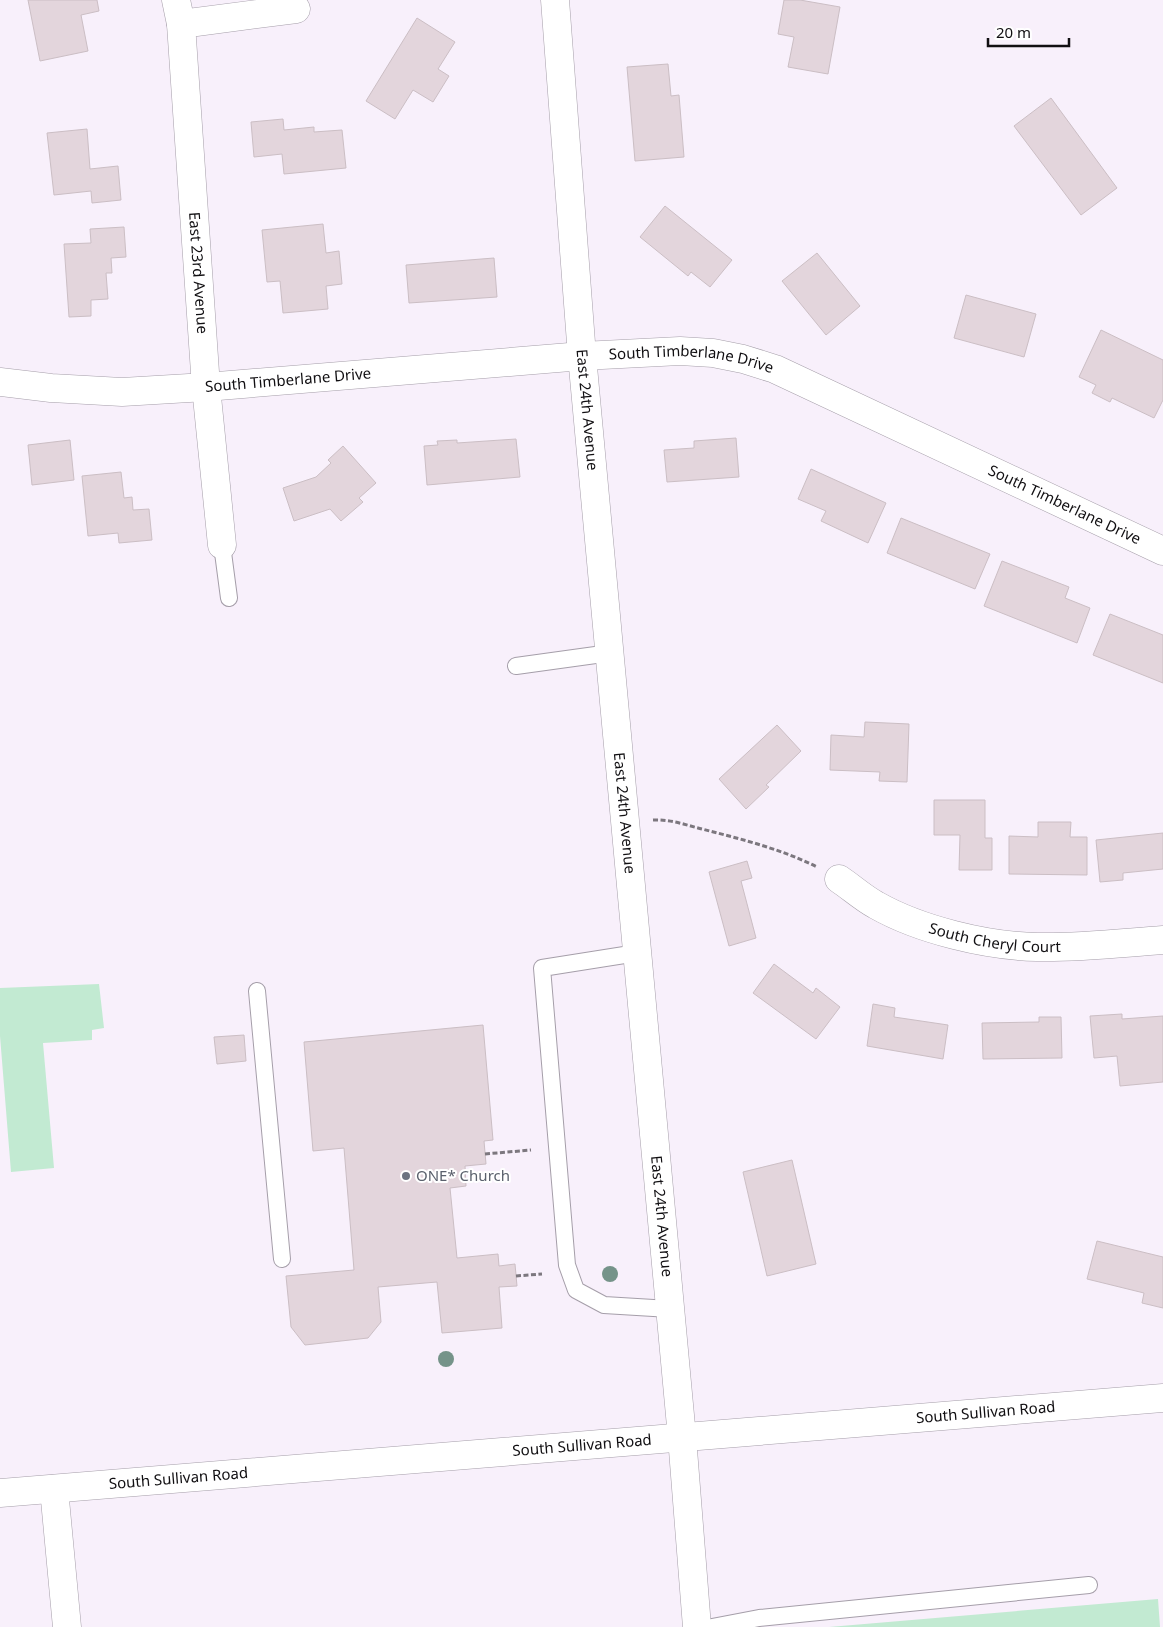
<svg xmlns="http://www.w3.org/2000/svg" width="1163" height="1627" font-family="'Noto Sans',sans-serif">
<rect width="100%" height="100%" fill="#f8f0fb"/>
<path fill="#c2ead2" d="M99,984L104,1028L92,1030V1040L43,1043L54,1168L11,1172L0,1036V988Z
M1158,1599L1160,1627H829Z"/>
<path fill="#e3d5dc" stroke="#cbbec4" d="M28,0H97L99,11L81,15L88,51L40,61Z
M784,0H800L840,7L828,74L788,67L794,37L778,34Z
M417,18L455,42L438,69L449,76L433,102L413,90L395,119L366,101Z
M668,64L671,96L679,95L684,157L635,161L627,67Z
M1051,98L1117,188L1081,215L1014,126Z
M283,119L284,130L314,127V132L342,130L346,168L284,174L282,154L254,157L251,122Z
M87,129L90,169L118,166L121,200L92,203L91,191L54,195L47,133Z
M665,206L732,260L710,287L691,272L688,276L640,237Z
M323,224L326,253L339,251L342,284L326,286L328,309L283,313L280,281L267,282L262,230Z
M124,227L126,257L111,258L112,273H106L108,299L91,300V316L69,317L64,244L91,243L90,229Z
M817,253L860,306L826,335L782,281Z
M494,258L497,297L409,303L406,265Z
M966,295L1036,314L1024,357L954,338Z
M1101,330L1163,360V400L1154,418L1112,398L1110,402L1092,393L1096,385L1079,377Z
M736,438L739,477L667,482L664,450L694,448V441Z
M516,439L520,477L427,485L424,446L438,445L437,441L457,440V443Z
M70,440L74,480L32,485L28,445Z
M343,446L376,483L359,498L363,502L341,521L330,509L294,521L283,488L316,477L331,463L328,460Z
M811,469L886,503L868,543L821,521L826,511L798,499Z
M121,472L124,498L132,497L133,510L149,509L152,540L119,543L118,533L88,536L82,476Z
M901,518L990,554L975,589L887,553Z
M1002,561L1069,587L1065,598L1090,608L1077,643L984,606Z
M1110,614L1163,635V683L1093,655Z
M865,722L909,724L907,782L879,781L880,772L830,770L831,735L864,737Z
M777,725L801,751L766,785L769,787L746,809L719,779Z
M934,800H985V838H992V870H959L960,835H934Z
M1038,822H1071L1070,837H1087V875L1009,874V836L1038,837Z
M1163,833V869L1123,873V880L1100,882L1096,840Z
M747,861L752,878L741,881L756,938L729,946L709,872Z
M774,964L813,993L816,988L840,1007L816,1039L753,993Z
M873,1004L895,1008L894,1017L948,1025L943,1059L867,1046Z
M1122,1014V1019L1163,1016V1082L1120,1086L1117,1056L1094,1058L1090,1016Z
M1039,1017H1061L1062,1058L983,1059L982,1023L1039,1022Z
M483,1025L493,1140L484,1141L486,1164L465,1166L466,1186L450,1188L457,1258L498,1254L499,1266L515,1264L517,1286L499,1287L502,1328L442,1333L437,1282L378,1287L381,1322L368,1338L305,1345L291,1327L286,1276L354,1270L344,1148L313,1151L304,1042Z
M244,1035L246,1061L217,1064L214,1037Z
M792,1160L816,1264L767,1276L743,1172Z
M1097,1241L1163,1257V1308L1142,1303L1144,1293L1087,1279Z"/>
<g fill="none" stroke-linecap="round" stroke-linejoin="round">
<defs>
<path id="lane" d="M222,545L229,598
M516,666L610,653
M637,953L542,968L567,1265L576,1290L604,1305L670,1309
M257,991L282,1259
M712,1627L759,1618L1089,1585"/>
<g id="street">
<path id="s1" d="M176,0L181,24L206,387L222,545"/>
<path id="s2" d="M555,0L582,356L682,1437"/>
<path d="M181,24L296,9"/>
<path id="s3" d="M0,382L51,388L122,392L206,387L582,356L680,351L713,353L743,359L775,369L1163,551"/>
<path id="s4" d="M839,879C851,887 863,898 876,905C920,930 987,946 1037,947C1079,948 1121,943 1163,940"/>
<path d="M54,1489L67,1627"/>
</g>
<g id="secondary">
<path d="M682,1437L697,1627"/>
<path id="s5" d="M0,1493L1163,1398"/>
</g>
</defs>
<use href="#lane" stroke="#a59ea9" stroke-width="18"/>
<use href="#street" stroke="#a59ea9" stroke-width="29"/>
<use href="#secondary" stroke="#a59ea9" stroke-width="29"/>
<path stroke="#7c777e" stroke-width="3" stroke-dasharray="5 2.5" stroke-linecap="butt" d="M653,820C670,819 686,825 702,829C741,839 781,849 817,867
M485,1154L531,1150
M516,1276L542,1274"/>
<use href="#lane" stroke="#fff" stroke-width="16"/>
<use href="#street" stroke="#fff" stroke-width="28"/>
<use href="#secondary" stroke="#fff" stroke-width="28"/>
</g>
<g fill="#759389">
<circle cx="610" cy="1274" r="8"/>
<circle cx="446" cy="1359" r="8"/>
</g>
<circle fill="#6b7280" stroke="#fff" stroke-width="2" cx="406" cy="1176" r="5"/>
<g text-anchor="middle" stroke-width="4" stroke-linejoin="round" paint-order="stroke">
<g font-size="15" fill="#110f12" stroke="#fff">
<text dy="5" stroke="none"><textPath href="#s1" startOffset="274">East 23rd Avenue</textPath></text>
<text dy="5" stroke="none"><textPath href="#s3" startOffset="694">South Timberlane Drive</textPath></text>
<text dy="5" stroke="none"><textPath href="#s3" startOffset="289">South Timberlane Drive</textPath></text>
<text dy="5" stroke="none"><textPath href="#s2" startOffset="411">East 24th Avenue</textPath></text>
<text dy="5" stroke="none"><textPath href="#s3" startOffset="1099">South Timberlane Drive</textPath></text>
<text dy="5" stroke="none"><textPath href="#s2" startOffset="816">East 24th Avenue</textPath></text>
<text dy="5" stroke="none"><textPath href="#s4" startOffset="170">South Cheryl Court</textPath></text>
<text dy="5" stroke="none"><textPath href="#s2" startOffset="1221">East 24th Avenue</textPath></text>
<text dy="5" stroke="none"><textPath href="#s5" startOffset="989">South Sullivan Road</textPath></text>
<text dy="5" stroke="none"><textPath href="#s5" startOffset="584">South Sullivan Road</textPath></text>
<text dy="5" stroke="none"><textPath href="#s5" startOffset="179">South Sullivan Road</textPath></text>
</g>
<g font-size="15" fill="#5b616d" stroke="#fff" text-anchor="start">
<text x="416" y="1181">ONE* Church</text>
</g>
</g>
<path d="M988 38v8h81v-8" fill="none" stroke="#110f12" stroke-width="2.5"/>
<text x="996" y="38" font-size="15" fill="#110f12" stroke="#ffffff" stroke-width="4" paint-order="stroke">20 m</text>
</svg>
